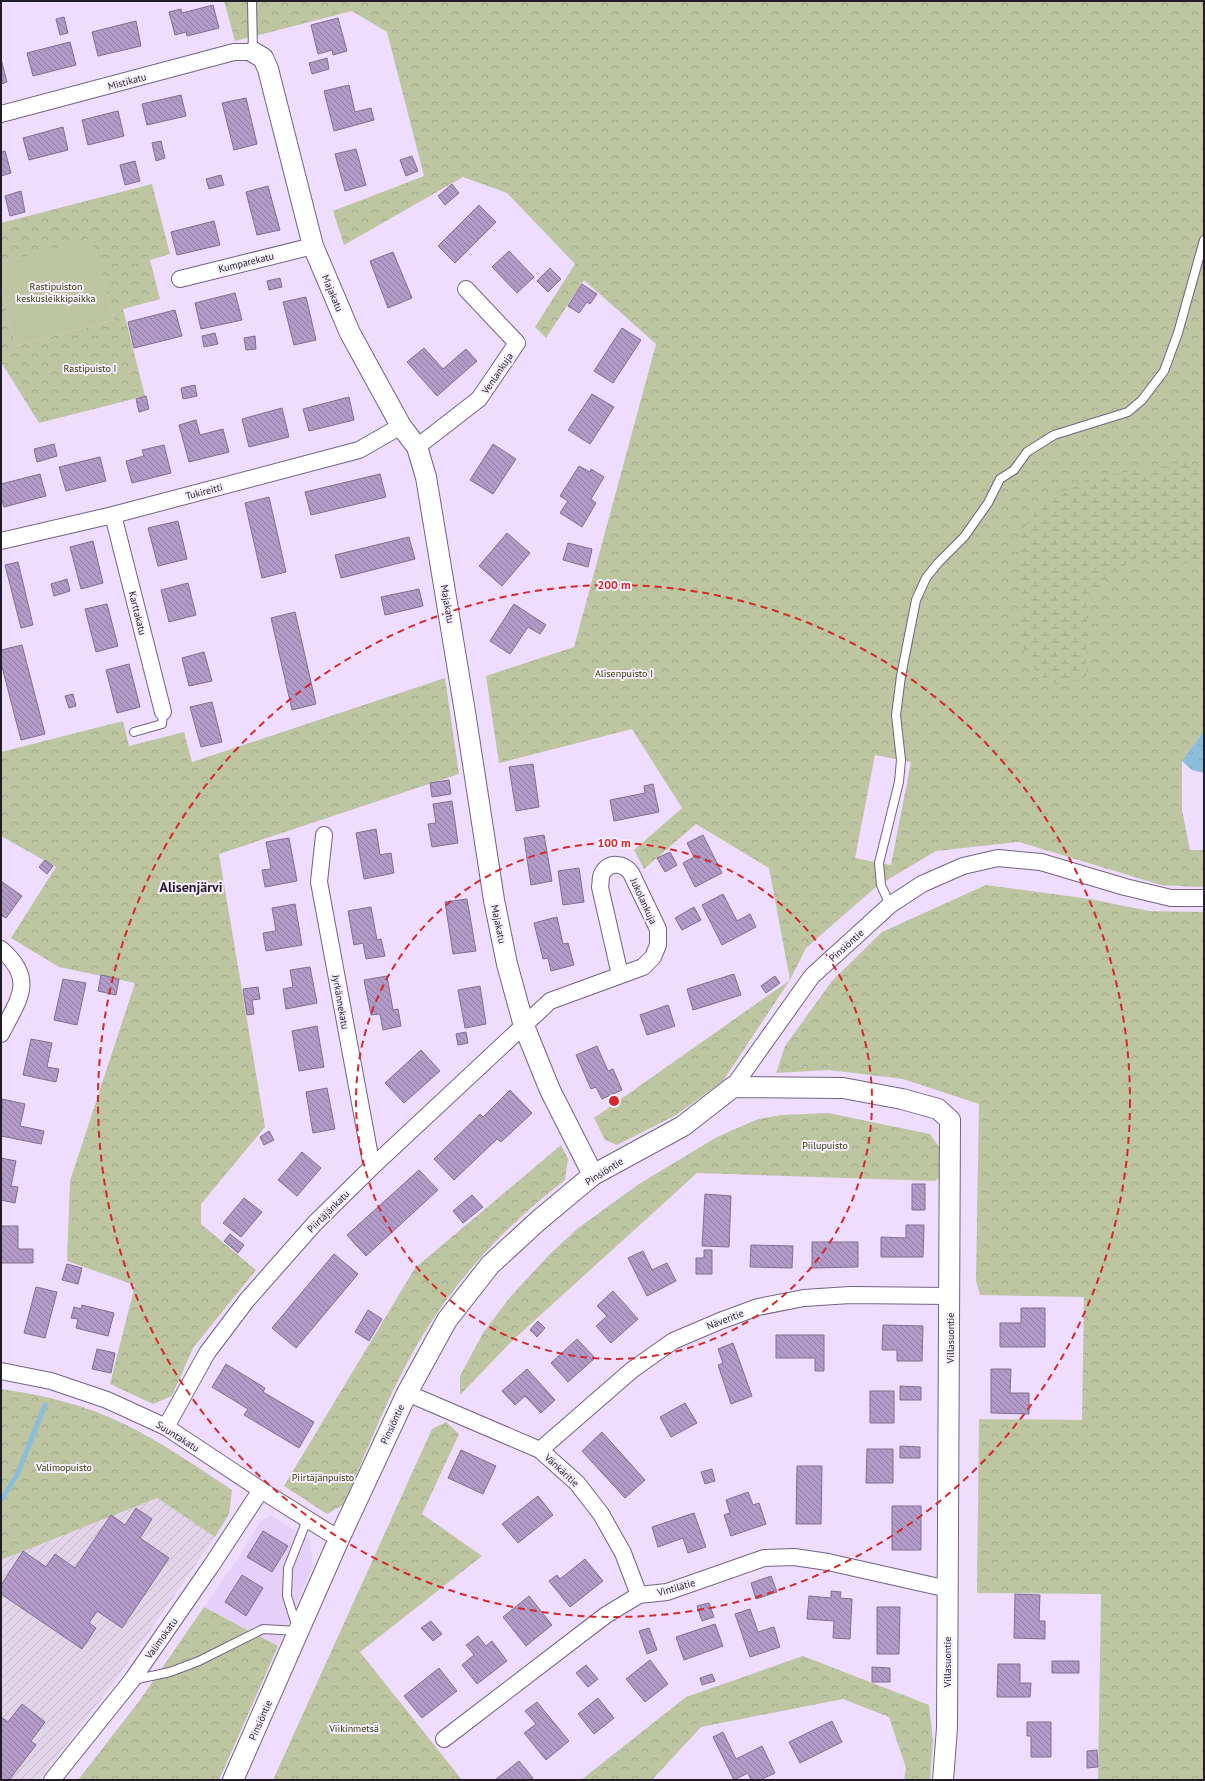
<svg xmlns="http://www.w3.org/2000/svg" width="1205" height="1781" font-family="'PT Sans',sans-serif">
<defs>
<pattern id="industrial-furrows" width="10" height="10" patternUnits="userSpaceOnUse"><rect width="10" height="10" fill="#e3d5e9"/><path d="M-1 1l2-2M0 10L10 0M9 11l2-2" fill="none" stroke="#c2b6c8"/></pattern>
<pattern id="forest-crowns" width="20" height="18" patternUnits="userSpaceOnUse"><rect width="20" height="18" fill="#bdc5a1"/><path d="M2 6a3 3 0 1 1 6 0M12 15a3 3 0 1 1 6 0" fill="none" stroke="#a2a98b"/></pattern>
<pattern id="wetland-marsh" width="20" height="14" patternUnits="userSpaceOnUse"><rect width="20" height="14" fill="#bdc5a1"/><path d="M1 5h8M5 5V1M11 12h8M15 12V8" fill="none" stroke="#a2a98b"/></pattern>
<pattern id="water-ripples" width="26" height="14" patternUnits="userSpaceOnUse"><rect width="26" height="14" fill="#8bbedd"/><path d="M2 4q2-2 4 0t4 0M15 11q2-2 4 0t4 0" fill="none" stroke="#78a3be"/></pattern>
<pattern id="building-back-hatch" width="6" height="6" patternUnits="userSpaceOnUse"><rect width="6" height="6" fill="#b29bc9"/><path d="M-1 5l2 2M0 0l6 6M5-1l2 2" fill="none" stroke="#907ea3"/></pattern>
</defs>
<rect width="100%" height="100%" fill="#edf"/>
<path fill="#e5d0f9" d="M271,1515L310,1540L313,1566L278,1646L204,1607L241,1554L260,1522Z"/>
<path fill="url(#industrial-furrows)" d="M157,1498L215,1537L115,1681L39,1780H1V1560Z"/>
<path fill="url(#forest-crowns)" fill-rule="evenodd" d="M224,1H1204V731L1182,762V810L1190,850H1204V886L1199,887L1161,885L1019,842L936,851L877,886L806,948L790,980L723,1081L676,1115L617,1145L605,1140L594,1118L790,980L769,868L696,824L644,869L634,850L682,808L632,729L499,763L486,676L574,647L656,344L584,280L546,338L535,327L575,264L507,193L463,177L344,245L333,211L424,176L387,32L352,11L235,41ZM875,755L911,762L891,865L855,858Z
M152,184L170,254L150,260L160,299L123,309L145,396L39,423L1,362V288L16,346L114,320L92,239L1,263V223Z
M445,678L459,774L219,854L265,1127L201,1204V1224L256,1270L193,1348L172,1396L153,1404L110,1384L135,1285L67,1261L70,1181L135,983L59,967L11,938L56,867L1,836V752L123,721L129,746L184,732L192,762Z
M986,885L1090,899L1149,911L1204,912V1780H1098L1101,1594L977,1593L979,1419L1082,1420L1084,1297L980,1295L976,1281L979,1104L903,1079L829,1070L776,1073L785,1046L832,981L882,932Z
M828,1113L930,1134L942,1151L940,1177L935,1181L697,1173L513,1340L460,1395V1376L483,1333L511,1296L550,1254L577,1229L639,1184L717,1137L758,1119L782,1115Z
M561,1145L568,1159L565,1180C510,1222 463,1271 426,1330C392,1384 369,1447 343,1505L327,1514L284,1486L415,1268Z
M1,1389C44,1395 86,1405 124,1424C162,1442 197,1467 232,1490L229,1514L215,1537L157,1498L1,1560Z
M446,1422L459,1434L422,1514L482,1556L360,1652L462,1780H273L432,1429Z
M204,1607L278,1646L219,1780H78L140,1700Z
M803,1656L929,1705L933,1740L930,1780H904L906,1768L889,1717L843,1699L701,1727L652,1780H581L686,1697Z"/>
<path fill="url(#wetland-marsh)" d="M1185,462L1204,469V558L1191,564L1140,556L1107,576L1087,607L1086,676L1062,687L1038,675L1022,646L1020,533L1040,506L1088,479Z"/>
<path fill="#bdc5a1" d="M92,238L114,320L16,346L1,288V263Z"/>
<path fill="url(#water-ripples)" d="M1204,731V773L1192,770L1182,761Z"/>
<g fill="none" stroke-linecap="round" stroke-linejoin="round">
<path stroke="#8bbedd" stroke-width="5" d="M1,1500L17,1475L45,1405"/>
</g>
<path fill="url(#building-back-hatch)" stroke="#80708e" d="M213,5L219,28L187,36L186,32L175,35L169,12L181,9L182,13Z
M64,17L68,33L60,35L56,19Z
M338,18L347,51L333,55L332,50L318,54L311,25Z
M136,21L141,46L98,56L92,32Z
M70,42L76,65L33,76L27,53Z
M327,58L329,69L312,74L309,63Z
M1,59L7,82L1,84Z
M349,85L355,112L371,108L374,120L334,131L324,91Z
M181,95L186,116L147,125L142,104Z
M246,98L257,144L234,150L222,103Z
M118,111L124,136L88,145L82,120Z
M63,127L68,150L29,160L23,138Z
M161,141L165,158L156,161L152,143Z
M356,149L366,185L345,191L335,154Z
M5,151L11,173L1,176V152Z
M412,156L418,171L406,176L400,160Z
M135,161L140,181L125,185L120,165Z
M221,175L224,185L209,189L206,179Z
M452,184L459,193L445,205L438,196Z
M268,186L280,230L257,235L246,192Z
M21,191L25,212L10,216L5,196Z
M479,205L496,222L455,263L438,246Z
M214,221L220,245L177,255L171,232Z
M509,251L534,277L517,293L492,267Z
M393,252L412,298L388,308L370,261Z
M550,268L561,279L548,292L537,281Z
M280,278L282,287L269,290L267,281Z
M582,284L597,294L590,304L587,302L579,313L568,306Z
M235,293L242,320L201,329L195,303Z
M306,297L316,340L294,345L283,302Z
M175,310L182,336L134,348L128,322Z
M622,328L641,340L613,383L594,371Z
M215,333L218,344L204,347L202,336Z
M255,336L256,349L246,350L244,338Z
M424,348L443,369L466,349L477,361L437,396L407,362Z
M195,385L197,396L183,399L181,388Z
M592,394L614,407L590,444L568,430Z
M146,396L149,409L139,412L136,399Z
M349,397L354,420L309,431L303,409Z
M282,408L289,437L249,447L242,419Z
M196,420L200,435L223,429L229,452L189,462L179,425Z
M54,444L57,456L37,462L34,449Z
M493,444L516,459L493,494L470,480Z
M164,445L171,473L132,483L126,461L144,456L142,450Z
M100,457L106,481L66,491L59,467Z
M579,466L590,472L591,469L604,477L591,499L596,503L582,527L560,513L568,501L560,496Z
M40,474L46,496L4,507L1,497V484Z
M380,474L386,497L311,515L305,492Z
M269,497L286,572L262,578L245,503Z
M178,521L187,559L158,566L148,528Z
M507,533L530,553L502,586L479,566Z
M409,537L415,559L341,578L335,555Z
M93,541L103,583L81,589L70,547Z
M568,543L592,549L588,567L563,560Z
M18,562L33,625L21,628L5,565Z
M67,579L70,591L54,596L51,584Z
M188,583L196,615L169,622L161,590Z
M419,589L423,606L385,615L381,597Z
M107,604L118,646L96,652L85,609Z
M514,604L546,625L540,634L528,627L510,654L490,641Z
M295,612L316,704L292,710L271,618Z
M22,645L45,734L21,740L1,663V650Z
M204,652L212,681L189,686L182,658Z
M129,664L140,707L117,713L106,670Z
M73,694L76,706L69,708L65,696Z
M212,702L222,742L201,747L190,707Z
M533,764L539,807L516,811L509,767Z
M449,780L451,794L432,797L430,783Z
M653,784L659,812L614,821L610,800L645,793L644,786Z
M452,801L458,843L432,847L428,824L436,823L433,804Z
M376,829L380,855L391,853L394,873L364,879L356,833Z
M544,835L552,881L531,885L524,838Z
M703,835L722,873L695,887L683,863L694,857L687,843Z
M289,838L297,881L265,887L262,870L271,869L266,842Z
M670,852L677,865L665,872L657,858Z
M45,860L53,866L47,874L39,867Z
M579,868L584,902L563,905L558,871Z
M1,881L22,896L6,918L1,915Z
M723,894L737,921L750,914L756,927L722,945L702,905Z
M467,899L476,951L453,954L445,902Z
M295,904L302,945L266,951L263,933L276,931L272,908Z
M371,907L377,940L381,939L385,956L366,959L363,943L354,945L348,911Z
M694,907L701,920L682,930L675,918Z
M557,917L563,944L568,943L574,965L551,971L548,958L543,959L534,923Z
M310,967L317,1003L286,1009L283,989L293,987L290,970Z
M734,974L741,995L693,1010L687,989Z
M101,975L119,979L116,995L98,991Z
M387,976L393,1010L398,1009L401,1026L383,1030L380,1014L371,1015L364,980Z
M775,976L780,983L766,993L761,986Z
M63,979L86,983L77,1025L54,1020Z
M480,986L486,1024L465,1028L458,990Z
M258,987L260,999L252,1000L254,1014L247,1015L243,989Z
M668,1005L675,1026L647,1035L640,1015Z
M317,1026L324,1067L299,1071L292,1031Z
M466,1032L468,1043L458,1045L456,1034Z
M31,1039L52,1043L47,1067L59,1069L56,1082L23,1075Z
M597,1046L608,1071L613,1069L622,1090L602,1099L596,1087L591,1089L576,1055Z
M421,1050L440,1071L404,1103L385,1083Z
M327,1088L335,1129L313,1133L306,1092Z
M510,1090L532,1113L501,1142L497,1139L454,1180L434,1159L480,1114L483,1117Z
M2,1099L25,1104L20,1126L44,1131L41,1144L1,1136Z
M269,1131L274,1140L264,1145L260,1137Z
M302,1152L321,1168L297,1196L278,1180Z
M1,1158L16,1161L11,1186L18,1187L15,1203L1,1200Z
M419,1170L438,1190L366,1256L347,1235Z
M912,1184H925V1210H912Z
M705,1194L731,1196L729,1247L702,1246Z
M472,1195L483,1207L463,1223L453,1211Z
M244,1198L262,1212L241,1237L223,1223Z
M906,1225H924L923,1257H881V1237L906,1238Z
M1,1226H18V1249H33V1263H1Z
M230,1234L244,1245L238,1253L224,1241Z
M812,1242H858V1267L812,1268Z
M751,1245L793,1246L792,1268L750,1267Z
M704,1250H712V1274H696V1258H704Z
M643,1251L652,1270L667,1263L676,1281L647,1296L628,1258Z
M334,1254L358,1274L296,1348L272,1328Z
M67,1264L82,1268L78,1284L62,1280Z
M36,1287L57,1292L45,1338L24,1333Z
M613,1291L638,1319L611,1343L596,1326L607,1316L597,1306Z
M82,1305L114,1313L108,1336L76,1328L78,1319L71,1318L74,1307L81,1309Z
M1021,1308H1045V1347H1000V1323H1021Z
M368,1310L382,1319L369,1341L355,1332Z
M538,1321L545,1328L537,1337L530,1330Z
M883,1325L923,1326L922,1361H897V1350H882Z
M776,1335H824V1371H815V1358H776Z
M577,1339L595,1358L568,1382L551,1363Z
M733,1343L752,1396L731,1404L718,1365L723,1363L718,1349Z
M97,1349L115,1353L111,1373L92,1369Z
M226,1364L265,1388L263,1392L314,1422L299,1448L244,1415L248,1409L212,1387Z
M527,1369L555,1400L541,1413L525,1396L515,1405L502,1391Z
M991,1369H1011L1010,1393H1029V1414L991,1413Z
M900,1386L921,1387V1400H900Z
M870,1391H894V1423H870Z
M685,1403L697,1423L671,1437L660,1417Z
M602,1432L645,1480L625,1498L582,1451Z
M900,1446L920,1447V1458H900Z
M867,1449H893V1483H866Z
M461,1450L496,1466L483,1494L448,1478Z
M797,1466H822L821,1524H796Z
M712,1469L715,1481L705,1484L701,1472Z
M748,1492L753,1505L759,1503L766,1524L731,1536L724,1515L730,1513L726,1500Z
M538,1496L553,1515L518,1543L502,1524Z
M892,1506H921V1550H892Z
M136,1508L152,1519L140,1538L169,1558L122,1628L97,1611L89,1623L96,1628L82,1649L1,1594V1585L23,1551L46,1567L55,1554L75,1568L111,1515L125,1525Z
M694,1513L706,1547L688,1553L683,1538L658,1547L652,1527Z
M263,1531L288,1546L272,1572L247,1557Z
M585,1559L603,1581L570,1607L549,1581L557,1575L560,1579Z
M242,1575L263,1588L246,1616L225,1602Z
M771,1576L777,1592L756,1599L751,1583Z
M831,1591L841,1592L840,1598L852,1599L850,1639L833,1638L834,1621L807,1619L809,1596L831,1598Z
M1015,1594L1040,1595L1039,1621H1045V1639L1014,1638Z
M529,1596L552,1625L526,1646L503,1617Z
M709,1603L714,1617L702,1621L697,1606Z
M877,1607H900L899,1654H877Z
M750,1609L758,1632L774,1627L780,1647L750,1657L735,1614Z
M431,1621L442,1634L433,1641L421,1628Z
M715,1624L723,1646L684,1660L676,1637Z
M649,1628L657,1650L647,1654L639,1631Z
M478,1636L486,1646L492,1641L507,1661L477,1684L462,1665L474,1655L466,1645Z
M650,1660L668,1684L645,1702L626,1679Z
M1052,1661H1079V1673H1052Z
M998,1664H1020V1683H1031L1030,1697H997Z
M586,1665L598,1679L588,1687L576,1673Z
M872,1667L890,1668V1682H872Z
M439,1668L457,1691L422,1718L404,1696Z
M712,1674L715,1681L702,1685L700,1678Z
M598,1698L614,1718L594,1734L578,1714Z
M537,1702L569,1741L546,1760L524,1733L536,1724L525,1711Z
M22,1704L45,1722L31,1741L36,1745L9,1780H1V1717L8,1722Z
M832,1721L842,1742L800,1763L789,1742Z
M1027,1722H1051V1757H1031V1736H1027Z
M723,1732L736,1759L762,1746L775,1773L760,1780H751L748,1773L734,1780L713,1737Z
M1097,1750L1098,1767L1087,1768V1751Z
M519,1761L533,1778L530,1780H495Z"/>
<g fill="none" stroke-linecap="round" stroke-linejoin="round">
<defs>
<path id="service" d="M252,1L253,52
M134,732L162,724L163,712
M890,905L881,885L879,863L899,782L901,760L896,715L901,676L916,600L926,578L938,563L964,537L988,503L1000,479L1014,470L1027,452L1054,435L1128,412L1142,400L1164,371L1178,333L1204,240
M133,1680L170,1672L199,1661L263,1629L298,1631L287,1596L288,1568L307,1520"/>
<path id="minor" d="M1,114L234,52H253
M180,279L313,246
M417,447L479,399L517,343L466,289
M113,515L163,712
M1,541L113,515L359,450L401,426
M324,835L319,882L372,1167
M1,949C37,980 18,1000 1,1034
M733,1087L812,976L890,905L922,884L963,866L998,858L1041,862L1125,887L1171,898H1204
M1,1371L51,1381L107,1400L166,1427L261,1490L339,1539
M407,1393L540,1450L577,1483L601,1514L623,1553L639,1595
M166,1427L207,1353L247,1300L315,1223L372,1167L550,1001L643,967L653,957L658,945V929L631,873C624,863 609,861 602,874C600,878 601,883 600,887L620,975
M540,1450L632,1370L673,1341L720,1321L758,1307L804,1298L850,1295L950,1296
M444,1739L606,1615L639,1595L667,1592L764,1558L794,1557L828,1562L948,1589
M52,1780L132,1680L211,1566L261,1490"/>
<path id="tertiary" d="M253,52L263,58L268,69L313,246L350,333L401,426L417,447L426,477L465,712L494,900L507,964L524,1026L550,1090L593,1175
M233,1780L339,1539L407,1393L447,1320L490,1265L539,1220L593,1175L683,1126L733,1087L843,1088L902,1099L938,1109L950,1120L947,1728L943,1780"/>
</defs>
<use href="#service" stroke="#736381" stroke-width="10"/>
<use href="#minor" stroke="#736381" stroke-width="18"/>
<use href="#tertiary" stroke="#736381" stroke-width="22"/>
<use href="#service" stroke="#fff" stroke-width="8"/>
<use href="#minor" stroke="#fff" stroke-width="16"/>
<use href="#tertiary" stroke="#fff" stroke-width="20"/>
</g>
<g fill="none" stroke="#d62828" stroke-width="2" stroke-dasharray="7 5">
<circle cx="614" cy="1101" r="258"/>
<circle cx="614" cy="1101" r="516"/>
</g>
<g text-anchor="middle" stroke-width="4" stroke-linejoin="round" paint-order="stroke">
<g font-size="10" fill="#221c28" stroke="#f6effd">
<text transform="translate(127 81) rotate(-15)" y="4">Mistikatu</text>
<text transform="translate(246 262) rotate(-14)" y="4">Kumparekatu</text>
<text transform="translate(333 293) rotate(67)" y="4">Majakatu</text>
<text transform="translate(497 373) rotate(-56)" y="4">Venlankuja</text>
<text transform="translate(204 491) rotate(-15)" y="4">Tukireitti</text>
<text transform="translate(448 604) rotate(80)" y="4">Majakatu</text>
<text transform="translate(138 613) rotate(76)" y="4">Karttakatu</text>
<text transform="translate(644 901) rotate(65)" y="4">Jukolankuja</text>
<text transform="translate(499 924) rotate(78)" y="4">Majakatu</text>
<text transform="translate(846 945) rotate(-42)" y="4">Pinsiöntie</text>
<text transform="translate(341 1002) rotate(80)" y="4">Jyrkännekatu</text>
<text transform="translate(604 1171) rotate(-32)" y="4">Pinsiöntie</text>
<text transform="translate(328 1211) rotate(-45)" y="4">Piirtäjänkatu</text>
<text transform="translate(725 1319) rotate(-21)" y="4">Näveritie</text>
<text transform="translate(950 1338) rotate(-90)" y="4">Villasuontie</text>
<text transform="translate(392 1424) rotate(-65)" y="4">Pinsiöntie</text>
<text transform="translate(178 1436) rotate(32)" y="4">Suuntakatu</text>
<text transform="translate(562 1470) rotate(43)" y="4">Vänkäritie</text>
<text transform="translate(676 1587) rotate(-16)" y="4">Vintilätie</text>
<text transform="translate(161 1638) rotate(-55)" y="4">Valimokatu</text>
<text transform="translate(947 1662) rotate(-90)" y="4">Villasuontie</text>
<text transform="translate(260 1720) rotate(-66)" y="4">Pinsiöntie</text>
</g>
<g font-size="10" fill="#333b00" stroke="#f6effd">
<text x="56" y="290">Rastipuiston<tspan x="56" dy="12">keskusleikkipaikka</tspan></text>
<text x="90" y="372">Rastipuisto I</text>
<text x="624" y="677">Alisenpuisto I</text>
<text x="825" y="1149">Piilupuisto</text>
<text x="64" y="1471">Valimopuisto</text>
<text x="323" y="1481">Piirtäjänpuisto</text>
<text x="354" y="1732">Viikinmetsä</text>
</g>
<g font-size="14" font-weight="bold" fill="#221c28" stroke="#f6effd">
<text x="191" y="892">Alisenjärvi</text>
</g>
</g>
<circle cx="614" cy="1101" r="6" fill="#d62828" stroke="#f6effd" stroke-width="2"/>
<g font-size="12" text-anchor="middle" font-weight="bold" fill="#d62828" stroke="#f6effd" stroke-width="4" stroke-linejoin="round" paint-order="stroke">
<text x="614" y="589">200 m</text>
<text x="614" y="847">100 m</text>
</g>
<rect width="1205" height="1781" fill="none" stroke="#221c28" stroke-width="4"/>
</svg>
